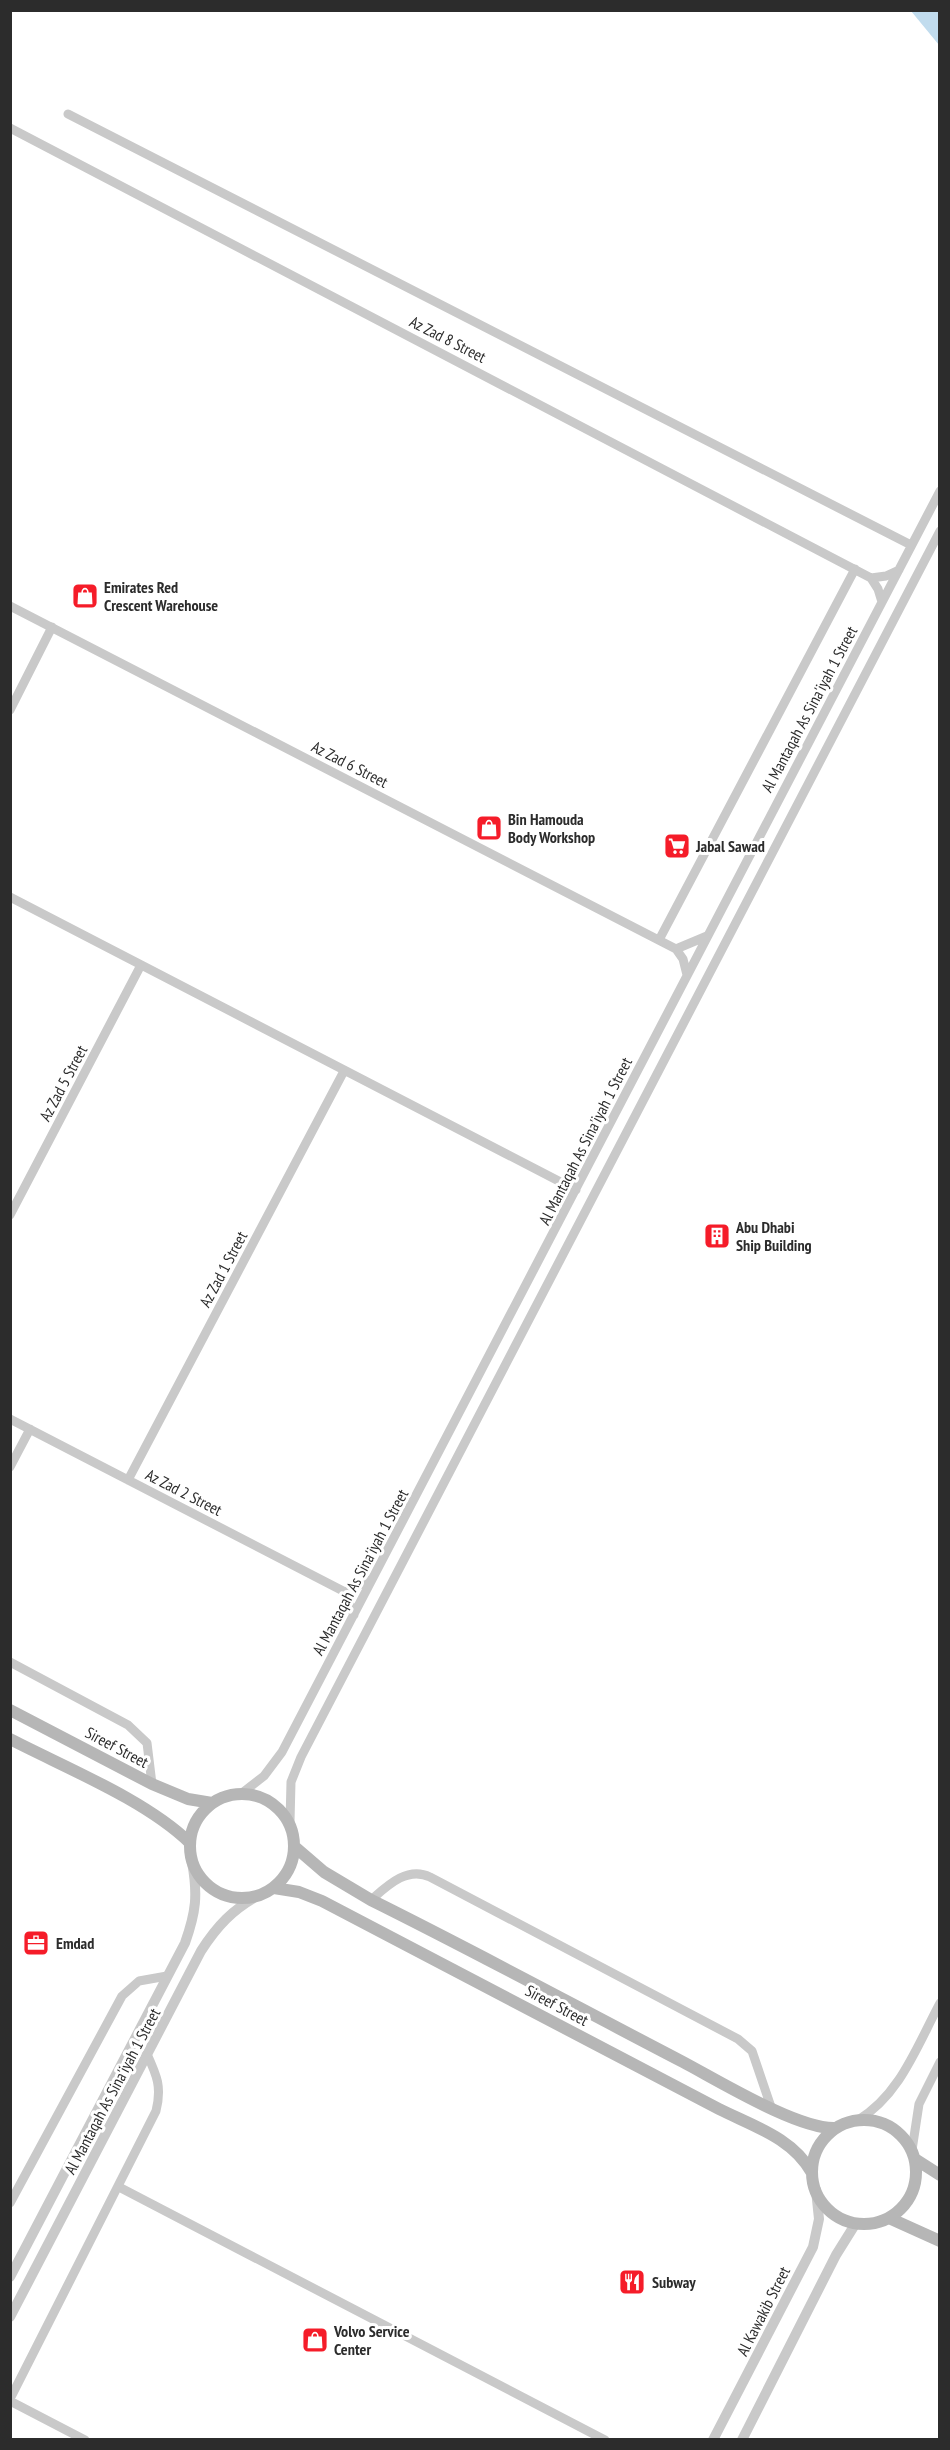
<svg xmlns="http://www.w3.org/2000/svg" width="950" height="2450" font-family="'PT Sans Narrow',sans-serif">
<rect width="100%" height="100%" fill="#fff"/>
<path fill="#c1dcee" d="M911,11H939V45Z"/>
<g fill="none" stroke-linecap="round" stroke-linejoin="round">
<path stroke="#c9c9c9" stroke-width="9" d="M68,114L911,545
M10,128L871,578L878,589L882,602
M871,578L886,576L899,570
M10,606L676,949L683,959L687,975
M10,710L52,627
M10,897L576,1190
M659,940L855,569
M676,949L707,936
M10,1215L141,965
M10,1419L345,1592L354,1615
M10,1467L30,1429
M128,1480L344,1071
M345,1592L372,1579
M10,1662L128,1725L147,1743L152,1784
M242,1793L264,1776L282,1752L940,491
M290,1822L291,1782L301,1757L940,531
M371,1900C387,1886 407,1866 430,1877L738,2039L752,2051L771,2107
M858,2120C900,2095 917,2046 940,2003
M912,2150L919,2104L940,2062
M119,2187L605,2440
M10,2203L122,1996L139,1981L167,1976
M10,2399L156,2111C162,2087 157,2076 147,2054
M10,2401L85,2440"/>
<path stroke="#c9c9c9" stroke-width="10" d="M10,2277L185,1943C196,1912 198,1895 192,1862
M10,2317L201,1951C217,1926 233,1909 259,1895
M713,2440L813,2247L819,2219L816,2190
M742,2440L836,2255L856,2223"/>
<path stroke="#b6b6b6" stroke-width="12" d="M10,1710L152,1784L188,1799L212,1803
M10,1739C66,1768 146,1800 190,1843
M190 1846a52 52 0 1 1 104 0a52 52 0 1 1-104 0Z
M295,1847L324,1872L371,1900C476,1952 579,2008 683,2062C719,2081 799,2130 836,2128
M274,1888L299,1892L322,1901L719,2109C753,2126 793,2138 812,2173
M812 2172a52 52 0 1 1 104 0a52 52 0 1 1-104 0Z
M915,2159L940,2175
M889,2218L940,2241"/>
</g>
<defs>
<symbol id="shop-square" viewBox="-11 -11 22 22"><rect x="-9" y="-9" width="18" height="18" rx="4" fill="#f51c29" stroke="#fff"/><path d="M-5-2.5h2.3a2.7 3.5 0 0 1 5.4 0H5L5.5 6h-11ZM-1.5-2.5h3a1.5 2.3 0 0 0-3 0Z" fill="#fff"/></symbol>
<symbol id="supermarket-square" viewBox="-11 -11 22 22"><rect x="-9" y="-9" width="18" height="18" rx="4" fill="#f51c29" stroke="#fff"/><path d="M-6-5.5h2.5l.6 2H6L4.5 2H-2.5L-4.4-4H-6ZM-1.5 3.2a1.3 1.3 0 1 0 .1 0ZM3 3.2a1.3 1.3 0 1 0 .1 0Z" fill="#fff"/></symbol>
<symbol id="building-square" viewBox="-11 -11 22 22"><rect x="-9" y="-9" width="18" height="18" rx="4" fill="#f51c29" stroke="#fff"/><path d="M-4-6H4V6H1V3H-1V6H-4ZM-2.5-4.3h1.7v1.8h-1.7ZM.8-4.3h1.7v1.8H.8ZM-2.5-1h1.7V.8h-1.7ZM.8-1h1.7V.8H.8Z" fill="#fff"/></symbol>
<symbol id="office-square" viewBox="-11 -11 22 22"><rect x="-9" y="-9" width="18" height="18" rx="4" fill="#f51c29" stroke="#fff"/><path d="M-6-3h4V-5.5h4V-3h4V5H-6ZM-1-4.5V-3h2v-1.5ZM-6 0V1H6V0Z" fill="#fff"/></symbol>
<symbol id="restaurant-square" viewBox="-11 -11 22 22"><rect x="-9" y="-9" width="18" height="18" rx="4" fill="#f51c29" stroke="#fff"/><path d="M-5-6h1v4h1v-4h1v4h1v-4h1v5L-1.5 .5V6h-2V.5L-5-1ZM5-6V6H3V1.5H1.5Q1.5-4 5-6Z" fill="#fff"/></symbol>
</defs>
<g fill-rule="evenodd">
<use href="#shop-square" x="70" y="581" width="30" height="30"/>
<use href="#shop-square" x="474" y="813" width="30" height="30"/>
<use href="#supermarket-square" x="662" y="831" width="30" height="30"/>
<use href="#building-square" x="702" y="1221" width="30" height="30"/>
<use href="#office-square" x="21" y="1928" width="30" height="30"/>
<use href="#restaurant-square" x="617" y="2267" width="30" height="30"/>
<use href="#shop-square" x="300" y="2325" width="30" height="30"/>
</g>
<g text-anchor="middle" stroke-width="6" stroke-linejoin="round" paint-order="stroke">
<g font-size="16" fill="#2c2c2c" stroke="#fff">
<text transform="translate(448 339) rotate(27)" y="6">Az Zad 8 Street</text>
<text transform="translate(809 709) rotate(-62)" y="6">Al Mantaqah As Sina'iyah 1 Street</text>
<text transform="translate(350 764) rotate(27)" y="6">Az Zad 6 Street</text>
<text transform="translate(63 1083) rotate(-62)" y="6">Az Zad 5 Street</text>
<text transform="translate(585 1141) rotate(-63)" y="6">Al Mantaqah As Sina'iyah 1 Street</text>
<text transform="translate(223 1269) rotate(-62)" y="6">Az Zad 1 Street</text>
<text transform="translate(184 1492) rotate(27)" y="6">Az Zad 2 Street</text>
<text transform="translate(360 1572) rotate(-62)" y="6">Al Mantaqah As Sina'iyah 1 Street</text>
<text transform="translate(117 1747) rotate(28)" y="6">Sireef Street</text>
<text transform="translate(557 2005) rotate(28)" y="6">Sireef Street</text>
<text transform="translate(112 2091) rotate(-62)" y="6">Al Mantaqah As Sina'iyah 1 Street</text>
<text transform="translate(763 2311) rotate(-63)" y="6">Al Kawakib Street</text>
</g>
<g font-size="16" font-weight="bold" fill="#2c2c2c" stroke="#fff" text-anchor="start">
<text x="104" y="593">Emirates Red<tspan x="104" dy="18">Crescent Warehouse</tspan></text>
<text x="508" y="825">Bin Hamouda<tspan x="508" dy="18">Body Workshop</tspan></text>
<text x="696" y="852">Jabal Sawad</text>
<text x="736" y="1233">Abu Dhabi<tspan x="736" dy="18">Ship Building</tspan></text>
<text x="56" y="1949">Emdad</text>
<text x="652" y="2288">Subway</text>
<text x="334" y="2337">Volvo Service<tspan x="334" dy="18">Center</tspan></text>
</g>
</g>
<rect width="950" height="2450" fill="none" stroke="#2c2c2c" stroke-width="24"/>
</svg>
